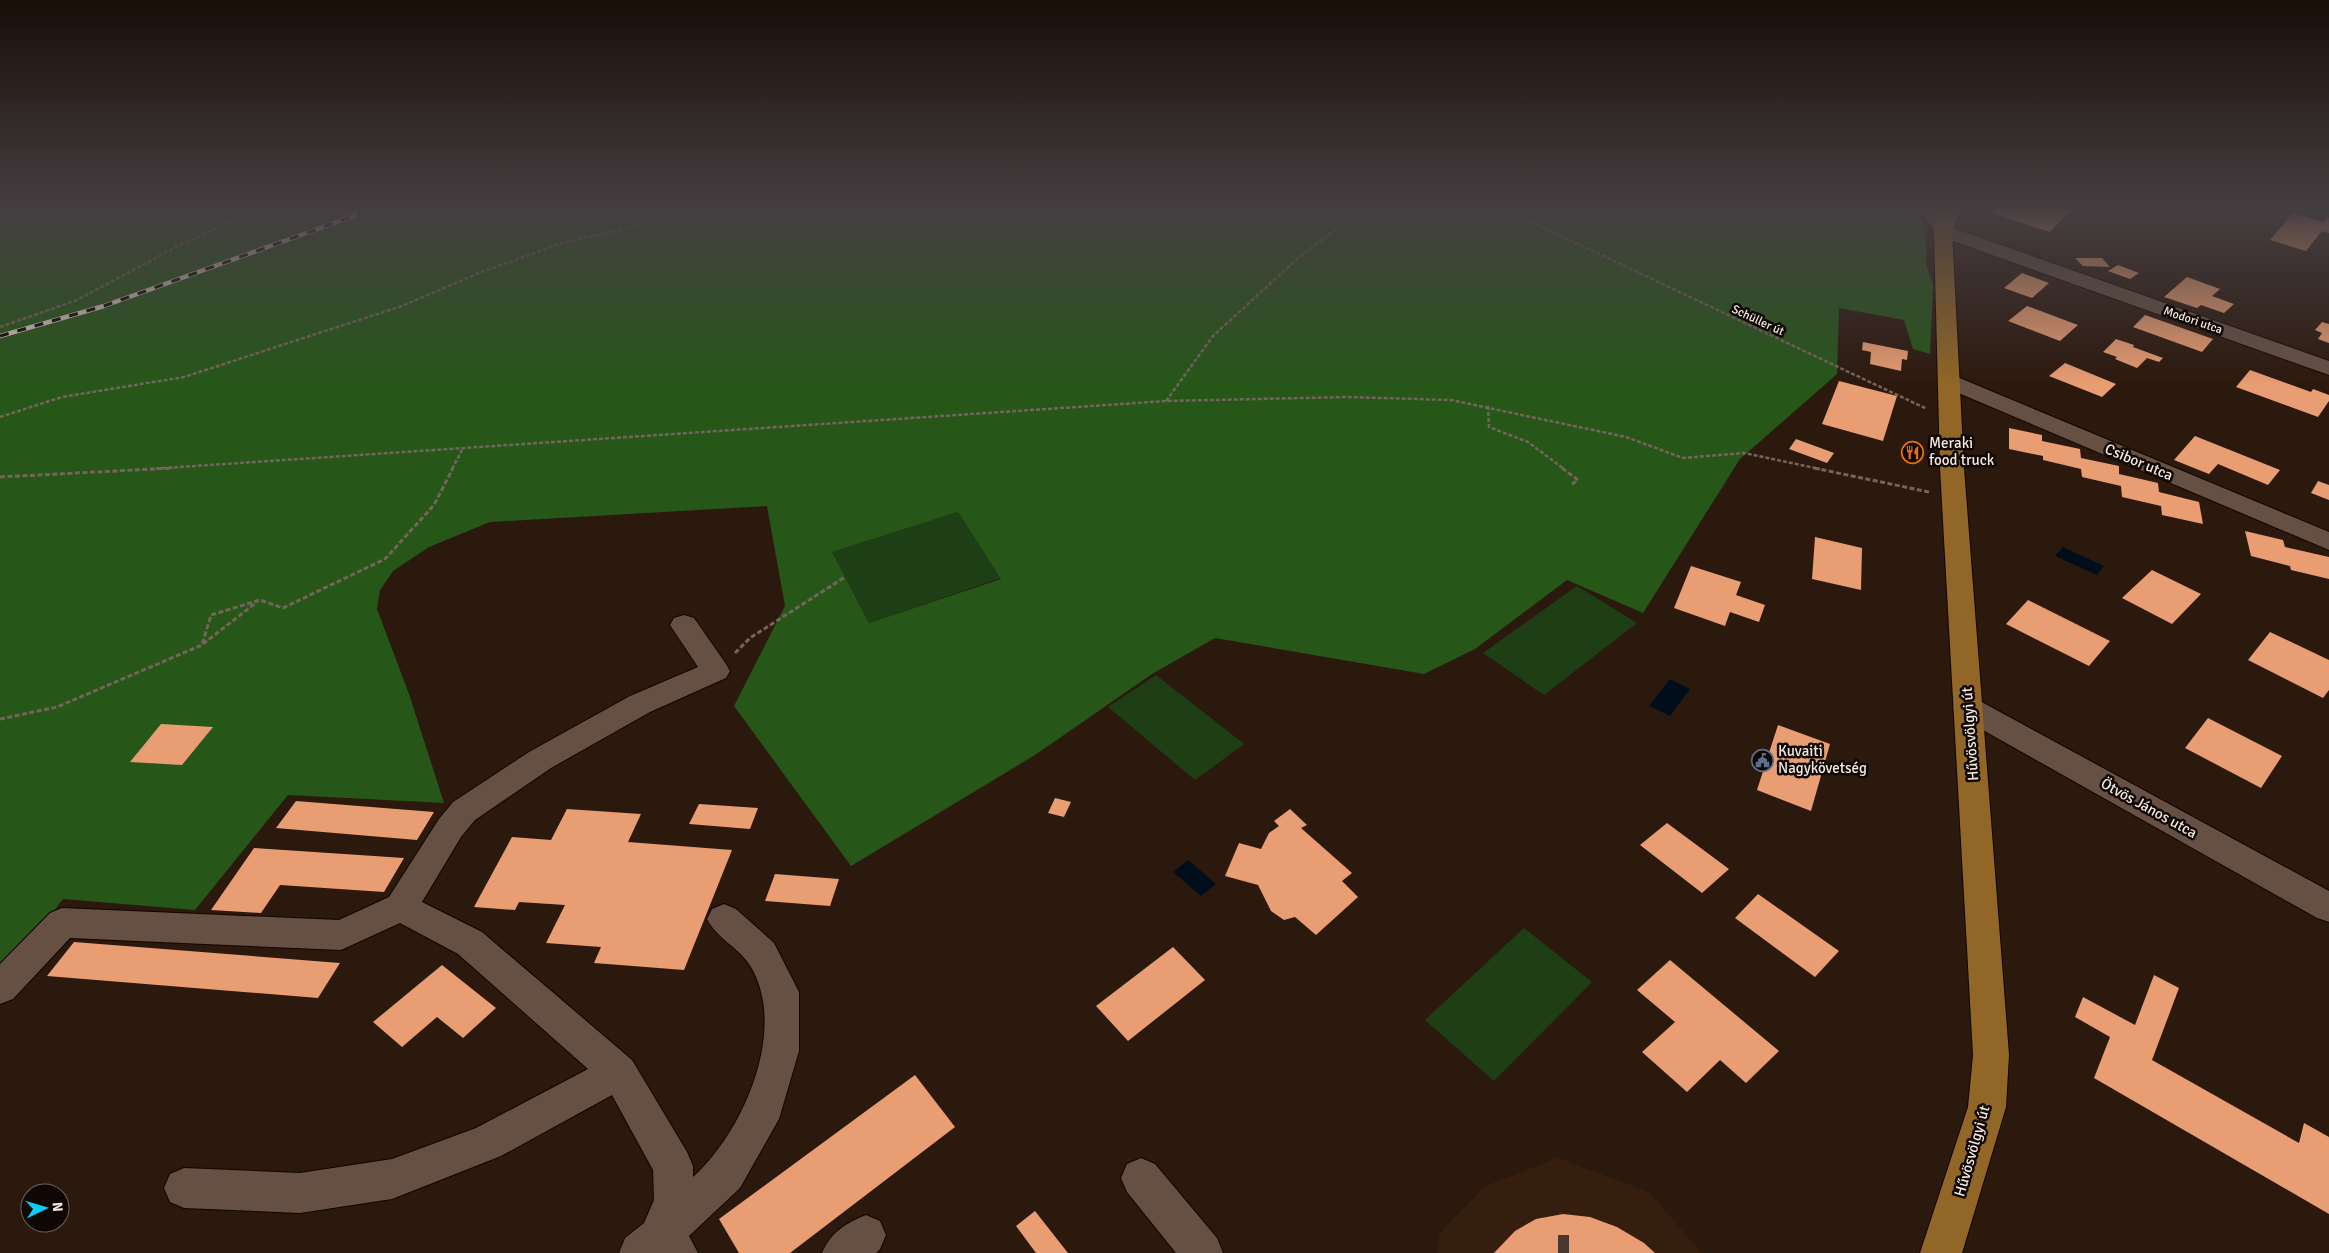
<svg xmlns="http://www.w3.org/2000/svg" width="2329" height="1253" font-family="Signika,sans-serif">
<rect width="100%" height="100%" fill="#2c190e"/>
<path fill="#361e0f" d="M1558,1158L1649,1192L1702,1253H1438L1439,1234L1485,1186Z"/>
<path fill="#1e3e16" d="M958,512L1001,578L869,623L832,552Z
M1577,586L1637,623L1544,695L1483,653Z
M1156,675L1244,744L1195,780L1108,707Z
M1524,928L1592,982L1494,1081L1425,1020Z"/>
<path fill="#265719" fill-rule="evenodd" d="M0,209H1917L1926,230V263L1933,285L1930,354L1913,349L1904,320L1839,308L1837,374L1740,459L1643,613L1567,580L1475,649L1424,674L1215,638L1152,674L1035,755L851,866L734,706L785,606L767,506L490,522L429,547L393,571L380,590L377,609L409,694L444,803L288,795L195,910L63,899L0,981ZM958,512L1001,579L869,623L832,552Z"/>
<path fill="#000e1c" d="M2063,547L2104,566L2097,575L2055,556Z
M1670,679L1690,689L1670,716L1649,706Z
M1188,860L1216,884L1201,896L1173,872Z"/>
<path fill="#e99d72" d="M1996,209H2072L2050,232L1991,213Z
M2293,213L2323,222L2327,217L2329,218V233L2322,231L2306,251L2270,240Z
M2075,258H2102L2110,267L2083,266Z
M2118,265L2139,273L2130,279L2108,271Z
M2022,273L2049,283L2032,298L2004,288Z
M2187,277L2220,289L2212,296L2234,304L2224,313L2201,305L2197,308L2164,297Z
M2027,306L2078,325L2060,341L2008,321Z
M2145,315L2213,339L2202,352L2133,327Z
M2322,322L2329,324V343L2318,339L2322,333L2315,330Z
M2116,339L2134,345L2133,347L2163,358L2159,362L2147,358L2137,368L2115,359L2117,357L2103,352Z
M1863,342L1908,351L1907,360L1902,359L1901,371L1870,364L1871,352L1862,350Z
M2065,363L2116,384L2102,397L2049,376Z
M2250,370L2311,392L2313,389L2329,395V401L2318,417L2236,387Z
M1839,381L1897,396L1883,441L1822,424Z
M2009,428L2042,435V441L2080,449L2081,458L2119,466V474L2158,483L2159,492L2199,502L2203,524L2162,515L2161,506L2122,497L2121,486L2082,477L2081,469L2043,460V456L2009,449Z
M2195,436L2280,470L2268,485L2218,464L2209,474L2174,460Z
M1796,439L1834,453L1827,463L1789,449Z
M2318,481L2329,485V500L2311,493Z
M2245,531L2283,540L2285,547L2329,557V579L2291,570L2290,566L2251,556Z
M1815,537L1862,548L1861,590L1812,579Z
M1691,566L1741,582L1736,595L1765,605L1759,622L1730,612L1725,626L1674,608Z
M2152,570L2201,594L2172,624L2122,598Z
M2028,600L2110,641L2089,666L2006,624Z
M2270,632L2329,660V690L2323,698L2248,660Z
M2208,718L2282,756L2261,788L2185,748Z
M161,724L213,727L182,765L130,762Z
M1778,725L1830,744L1811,811L1757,790Z
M1055,798L1071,802L1064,817L1048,813Z
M296,801L434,812L417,840L276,828Z
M699,804L758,808L750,829L689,824Z
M567,809L641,814L628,842L732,850L684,970L594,963L601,947L546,943L565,905L519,902L515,910L474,907L512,837L551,840Z
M1290,809L1307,825L1301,828L1352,873L1342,881L1358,897L1316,935L1295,917L1284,920L1271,911L1258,885L1225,876L1239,843L1261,849L1269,833L1279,826L1274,821Z
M1667,823L1729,869L1702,893L1640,845Z
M254,848L404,858L384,892L280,885L261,913L211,910Z
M775,874L839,879L830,906L765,901Z
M1758,894L1839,951L1815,977L1735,918Z
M74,942L340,963L318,998L47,976Z
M1173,947L1205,980L1128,1041L1096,1006Z
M1670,960L1779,1051L1746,1083L1720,1060L1687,1092L1642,1052L1675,1022L1637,990Z
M442,965L496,1008L463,1038L437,1017L402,1047L373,1022Z
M2154,975L2179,988L2152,1060L2299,1143L2304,1123L2329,1137V1214L2094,1078L2110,1037L2075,1017L2083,997L2135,1025Z
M915,1075L955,1127L790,1253H739L719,1219Z
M1035,1211L1068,1253H1036L1016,1226Z
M1563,1214L1590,1217L1617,1227L1644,1243L1655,1253H1494L1515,1231L1536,1219Z"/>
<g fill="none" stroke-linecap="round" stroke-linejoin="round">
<path stroke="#4a382e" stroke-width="36" stroke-dasharray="36 18" stroke-linecap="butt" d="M1558,1253H1569"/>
<defs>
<path id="minor" d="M1922,209H1940L1950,227L2329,361V375L1936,235Z
M1950,374L2329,532V550L1942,386L1939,381L1942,376Z
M684,615L694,618L726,664L730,671L726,678L650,712L551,768L475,820L461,837L422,902L482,932L632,1060L687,1152L693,1166V1177C743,1132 788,1030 751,967C740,948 717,939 707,919L712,909L724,904L736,909L774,943L799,992V1051L779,1119L740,1188L689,1236L698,1253H619L625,1238L644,1223L654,1200L653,1170L612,1095L501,1156L392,1199L300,1213L184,1208L170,1202L164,1188L170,1174L184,1168L300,1173L392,1159L476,1128L588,1069L458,954L400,923L341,950L70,938L13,999L0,1004V964L50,913L62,908L339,920L389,897L439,819L453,802L529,752L630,696L698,667L670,625L674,618Z
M1968,697L1978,700L2329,891V922L2317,918L1958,716L1953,708L1958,700Z
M1141,1158L1155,1164L1217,1238L1223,1253H1176L1127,1192L1121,1178L1127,1164Z
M866,1215L880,1221L886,1235L880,1249L876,1253H822C831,1232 846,1223 866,1215Z"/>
<path id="major" d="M1943,209H1961L1952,231L1964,468L2009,1055L2006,1107L1962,1253H1920L1968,1107L1973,1055L1940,468L1934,231Z"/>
</defs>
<use href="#minor" stroke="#130400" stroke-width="2"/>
<use href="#major" stroke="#130400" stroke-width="2"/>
<path stroke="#75645a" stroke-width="2.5" stroke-dasharray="4 2" stroke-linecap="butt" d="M1342,209L1355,214
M1504,209L1927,409
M0,327L77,300L178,246L260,209
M1166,401L1213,336L1298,258L1362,209
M1488,406L1489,427L1528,442L1564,469
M0,417L62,397L184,377L402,306L479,273L565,242L637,226L687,209
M150,469L1166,401L1347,397L1451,400L1626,437L1683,458L1744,453L1820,469
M452,469L462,450"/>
<path stroke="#75645a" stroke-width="3" stroke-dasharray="5 2.5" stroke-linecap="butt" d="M1562,468L1578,480L1572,484
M1814,468L1929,492
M0,477L173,468
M203,644L257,602
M735,653L750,638L845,577
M0,719L57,707L202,645L211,615L260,600L283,608L385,559L434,505L453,468"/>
<use href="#minor" fill="#665044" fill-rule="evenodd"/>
<use href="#major" fill="#916627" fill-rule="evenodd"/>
<defs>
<path id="rail" d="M0,336L104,306L373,209"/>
</defs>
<use href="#rail" stroke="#d8c9c2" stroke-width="4.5"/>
<use href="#rail" stroke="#0e0703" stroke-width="3" stroke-dasharray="9" stroke-linecap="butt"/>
</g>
<linearGradient id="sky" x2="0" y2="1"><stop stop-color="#180e08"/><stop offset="0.54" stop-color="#453e41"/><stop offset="1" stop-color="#453e41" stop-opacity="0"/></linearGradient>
<rect width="2329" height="385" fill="url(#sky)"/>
<defs>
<symbol id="restaurant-ring" viewBox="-11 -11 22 22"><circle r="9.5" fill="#0e0703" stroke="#e8710a" stroke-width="1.5"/><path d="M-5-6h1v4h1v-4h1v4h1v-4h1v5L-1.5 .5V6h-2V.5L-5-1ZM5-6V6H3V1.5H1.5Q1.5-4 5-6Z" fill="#e8710a"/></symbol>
<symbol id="civic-ring" viewBox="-11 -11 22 22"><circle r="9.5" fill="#0e0703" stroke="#5c6f8a" stroke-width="1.5"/><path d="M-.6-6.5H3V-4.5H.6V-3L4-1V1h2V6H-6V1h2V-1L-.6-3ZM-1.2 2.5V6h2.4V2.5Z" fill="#5c6f8a"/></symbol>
</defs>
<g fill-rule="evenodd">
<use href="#restaurant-ring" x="1900" y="440" width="25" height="25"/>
<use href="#civic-ring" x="1750" y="748" width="25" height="25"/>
</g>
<g text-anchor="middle" stroke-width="5" stroke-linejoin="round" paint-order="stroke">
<g font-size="12" fill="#f6e8e1" stroke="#0e0703">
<text transform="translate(1758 320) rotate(25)" y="4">Schüller út</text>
<text transform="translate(2193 320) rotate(19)" y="4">Modori utca</text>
</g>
<g font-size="15" fill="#f6e8e1" stroke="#0e0703" text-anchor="start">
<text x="1929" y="448">Meraki<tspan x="1929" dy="17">food truck</tspan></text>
<text x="1778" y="756">Kuvaiti<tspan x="1778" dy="17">Nagykövetség</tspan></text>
</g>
<g font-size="15" fill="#f6e8e1" stroke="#0e0703">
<text transform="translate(2139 462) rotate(23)" y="5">Csibor utca</text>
<text transform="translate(1970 734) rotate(-94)" y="5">Hűvösvölgyi út</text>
<text transform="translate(2149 808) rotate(29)" y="5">Ötvös János utca</text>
<text transform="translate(1972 1151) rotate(-74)" y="5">Hűvösvölgyi út</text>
</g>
</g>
<g transform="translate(45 1208) rotate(85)"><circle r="24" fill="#0e0703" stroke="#6b615c"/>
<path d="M0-4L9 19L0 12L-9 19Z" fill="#0ecafa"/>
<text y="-8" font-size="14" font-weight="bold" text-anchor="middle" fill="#f6e8e1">N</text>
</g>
</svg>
